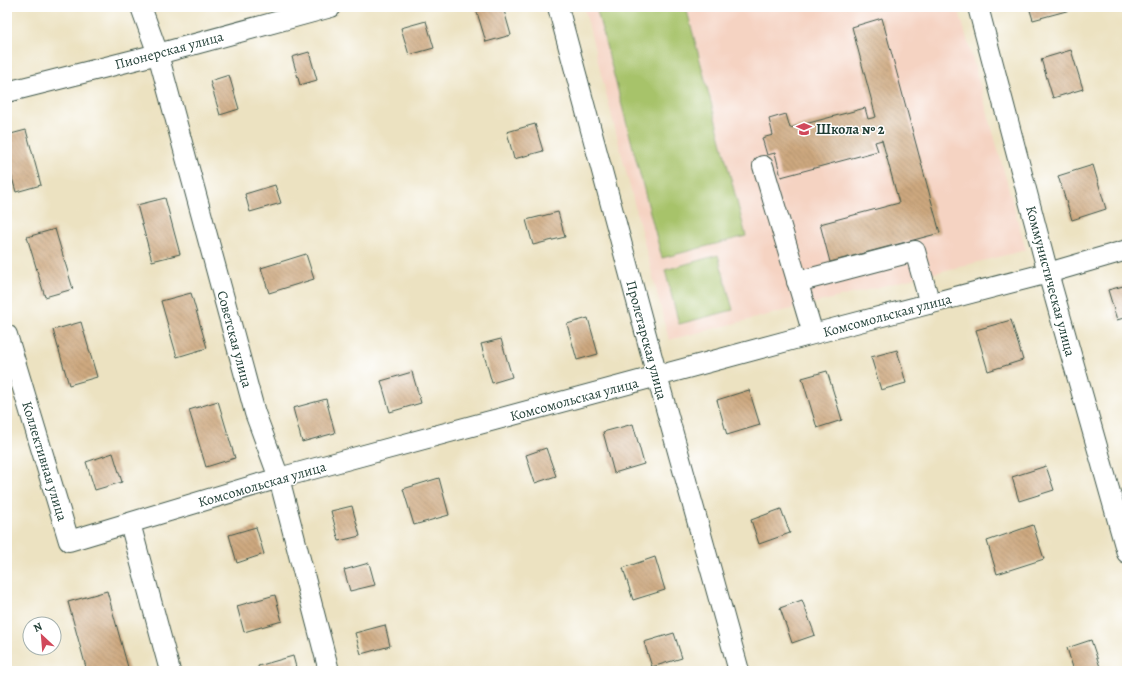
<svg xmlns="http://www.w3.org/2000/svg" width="1134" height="678" font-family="Alegreya,serif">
<defs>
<pattern id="building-back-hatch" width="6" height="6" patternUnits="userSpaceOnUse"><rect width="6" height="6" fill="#cda87f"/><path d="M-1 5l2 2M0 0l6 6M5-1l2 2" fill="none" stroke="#a68a69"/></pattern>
</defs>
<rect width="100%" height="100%" fill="#fff"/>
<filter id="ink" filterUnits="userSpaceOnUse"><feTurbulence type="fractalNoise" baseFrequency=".025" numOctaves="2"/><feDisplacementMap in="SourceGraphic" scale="8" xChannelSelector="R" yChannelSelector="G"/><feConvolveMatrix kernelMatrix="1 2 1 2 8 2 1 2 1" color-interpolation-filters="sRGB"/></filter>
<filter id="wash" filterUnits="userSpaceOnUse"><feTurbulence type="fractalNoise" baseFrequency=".012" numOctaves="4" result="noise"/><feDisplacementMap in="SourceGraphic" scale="16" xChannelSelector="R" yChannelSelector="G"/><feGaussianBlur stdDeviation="0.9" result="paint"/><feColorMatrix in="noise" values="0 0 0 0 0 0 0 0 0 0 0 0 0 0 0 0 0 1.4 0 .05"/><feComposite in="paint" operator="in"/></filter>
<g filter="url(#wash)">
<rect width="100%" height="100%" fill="#ece2c1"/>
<path fill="#f5d3c2" d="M584,7H958L1026,250L669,340Z"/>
<path fill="#a7c36a" stroke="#63804f" d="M596,7H686L746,236L662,258Z
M718,255L733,310L679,324L665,270Z"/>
<g id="blocks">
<path fill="url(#building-back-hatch)" d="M481,7H503L511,35L486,42L476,9Z
M1029,7H1070V10L1033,20Z
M882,18L940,233L830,262L820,224L899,203L882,140L875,142L878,151L781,177L775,153L767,155L762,138L773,135L769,119L786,114L790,128L865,108L868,119L876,117L852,27Z
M426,21L434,48L409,55L401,28Z
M1071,50L1083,89L1053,98L1041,59Z
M309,52L317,80L300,85L292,57Z
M229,75L239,109L220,115L210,81Z
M535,124L543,151L514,159L507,132Z
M26,130L41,185L16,192L7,160V135Z
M1093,165L1106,209L1072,220L1058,176Z
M275,185L281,203L250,212L245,194Z
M165,198L180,254L152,261L137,205Z
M558,212L565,237L533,245L526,220Z
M55,229L73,289L45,297L27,237Z
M306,254L314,279L269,293L261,268Z
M1127,285V317L1117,320L1108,290Z
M191,293L207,348L177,357L161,301Z
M588,318L598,354L577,360L567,324Z
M1011,320L1023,360L988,371L976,330Z
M81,322L97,377L69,385L53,330Z
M501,339L512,377L492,383L481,344Z
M897,350L906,383L881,390L871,357Z
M827,371L842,420L817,428L802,378Z
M412,372L421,403L390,412L381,381Z
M749,390L760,425L727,435L717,400Z
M326,399L335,433L302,442L293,408Z
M218,401L235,458L206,467L189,410Z
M633,424L644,464L614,473L603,432Z
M546,448L556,476L535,483L526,455Z
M113,453L122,482L95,490L86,462Z
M1046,466L1054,490L1019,501L1012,477Z
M439,478L449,515L414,525L403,489Z
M352,506L360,536L339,541L331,511Z
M781,509L790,533L759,544L751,520Z
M1033,525L1044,559L997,574L987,541Z
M256,527L264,554L237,563L229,535Z
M655,557L665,590L633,600L623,568Z
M369,563L375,585L350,591L344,570Z
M107,591L129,671H87L68,602Z
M275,595L282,621L244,632L237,606Z
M802,600L815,635L792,643L780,608Z
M385,625L390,646L361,654L355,633Z
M674,633L682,658L652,667L644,642Z
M1091,640L1101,670L1074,671L1067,648Z
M293,656L297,671H259L258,666Z"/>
</g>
</g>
<g filter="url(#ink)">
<use href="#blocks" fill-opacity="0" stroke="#3e5649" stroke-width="1"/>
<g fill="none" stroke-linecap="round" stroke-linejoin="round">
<defs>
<path id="minor" d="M141,7L158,54L255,413L279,478L329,671
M558,7L657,376L739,671
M978,7L1048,273L1127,553
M7,92L158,54L331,7
M763,166L813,334
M797,282L915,251L930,304
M7,335L69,541L279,478L813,334L1048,273L1127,250
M130,523L170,671"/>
</defs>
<use href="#minor" stroke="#3e5649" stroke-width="22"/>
<use href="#minor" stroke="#fff" stroke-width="20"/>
</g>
</g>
<defs>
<symbol id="school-bare" viewBox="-9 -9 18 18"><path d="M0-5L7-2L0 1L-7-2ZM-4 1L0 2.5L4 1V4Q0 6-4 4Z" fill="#d1495b" stroke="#fff" stroke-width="2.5" paint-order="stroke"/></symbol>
</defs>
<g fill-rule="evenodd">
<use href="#school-bare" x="793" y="118" width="22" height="22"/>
</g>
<g text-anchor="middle" stroke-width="3" stroke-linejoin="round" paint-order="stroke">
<g font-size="14" fill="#1f3d34" stroke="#fff">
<text transform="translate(169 50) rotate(-15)" y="5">Пионерская улица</text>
<text transform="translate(1051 281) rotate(75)" y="5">Коммунистическая улица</text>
<text transform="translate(887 315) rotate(-15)" y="5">Комсомольская улица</text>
<text transform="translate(235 339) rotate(75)" y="5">Советская улица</text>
<text transform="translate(647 340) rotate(75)" y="5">Пролетарская улица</text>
<text transform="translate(574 399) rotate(-15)" y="5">Комсомольская улица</text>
<text transform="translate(45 461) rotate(73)" y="5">Коллективная улица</text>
<text transform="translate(262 484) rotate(-16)" y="5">Комсомольская улица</text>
</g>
<g font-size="14" font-weight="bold" fill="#1f3d34" stroke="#fff" text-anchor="start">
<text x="816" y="134">Школа № 2</text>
</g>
</g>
<rect width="1134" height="678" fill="none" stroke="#fff" stroke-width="24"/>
<g transform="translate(42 636) rotate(334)"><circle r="19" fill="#ffffff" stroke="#a5b1ae"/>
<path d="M0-3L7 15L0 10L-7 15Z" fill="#d1495b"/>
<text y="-6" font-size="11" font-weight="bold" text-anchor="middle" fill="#1f3d34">N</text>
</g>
</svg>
